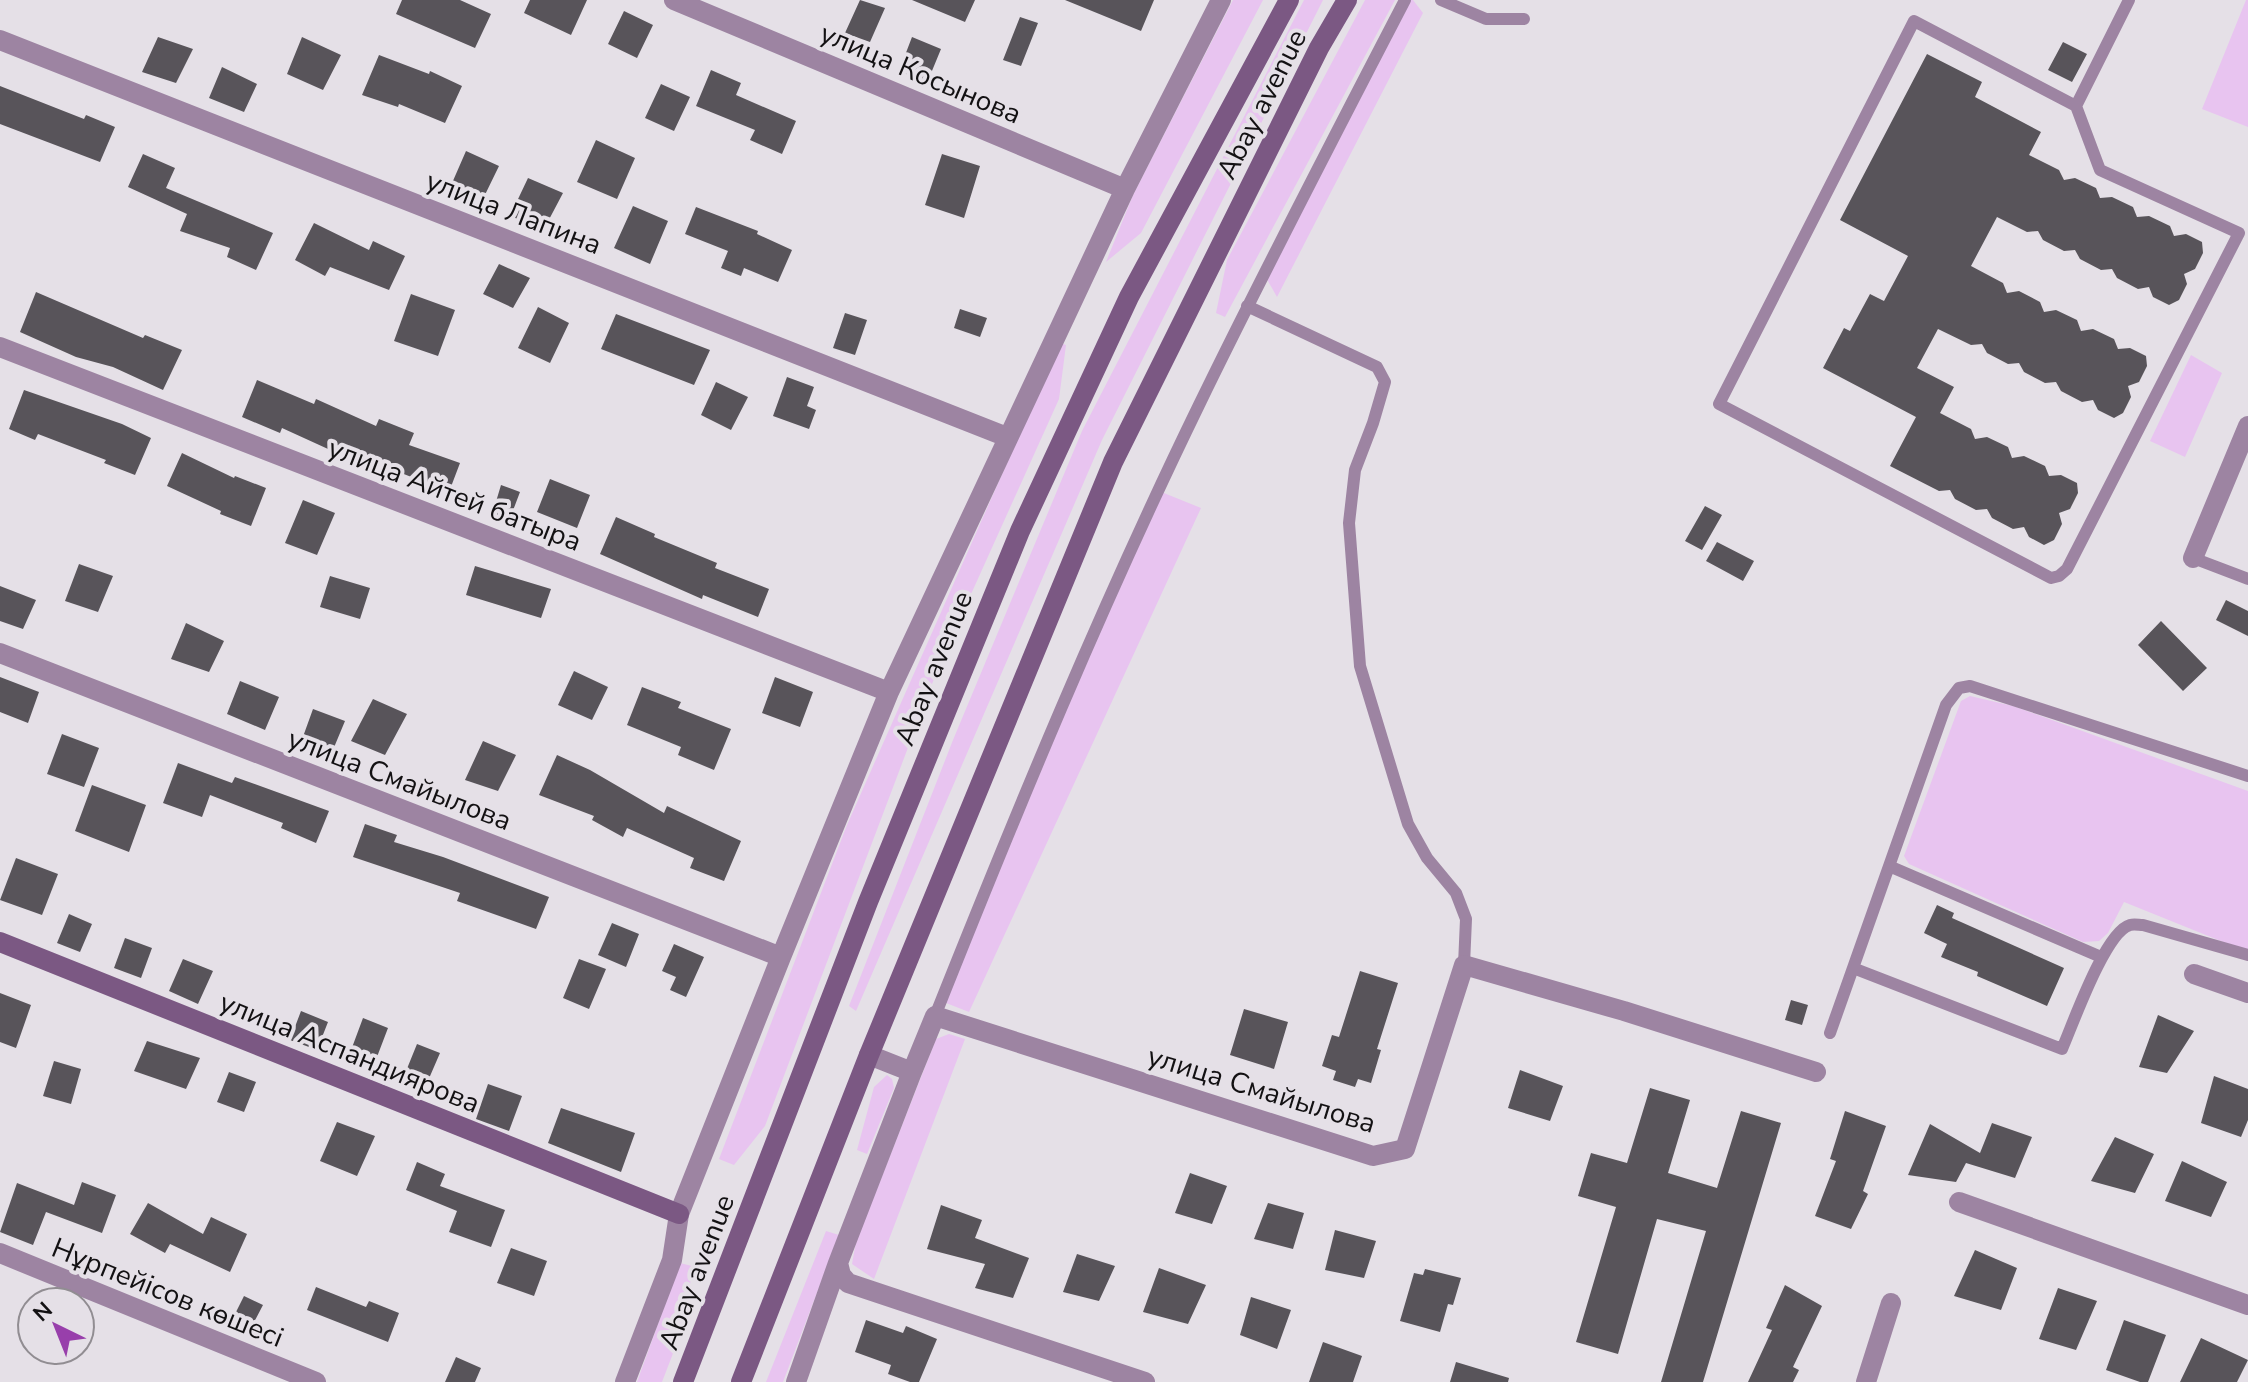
<svg xmlns="http://www.w3.org/2000/svg" width="2248" height="1382" font-family="'Nunito Sans',sans-serif">
<rect width="100%" height="100%" fill="#e5e0e7"/>
<path fill="#e8c4f0" d="M1233,0H1263L1141,233L1106,262L1133,195Z
M1304,0H1323L1102,440L856,1011L849,1006L953,740L1082,431Z
M1365,0H1395L1225,317L1216,313L1227,260Z
M1405,0H1413L1423,13L1277,297L1264,274Z
M2246,0H2248V127L2202,109Z
M1060,343L1066,345L1059,399L940,663L765,1126L734,1165L719,1159L847,825Z
M2191,355L2222,373L2185,457L2150,441Z
M1159,491L1201,508L969,1012L941,1001Z
M1970,696L2013,706L2248,791V952L2124,902L2108,933L2099,941L2083,942L1909,864L1904,856L1961,701Z
M949,1034L965,1039L874,1279L852,1264L856,1242L936,1039Z
M887,1075L892,1079L894,1088L867,1154L857,1150L874,1087Z
M826,1231L839,1235L783,1382H766Z
M680,1263L692,1266L687,1317L662,1382H637Z"/>
<path fill="#58545a" d="M402,0H460L491,14L475,48L396,14Z
M530,0H587L571,35L524,13Z
M860,0L885,8L870,42L845,33Z
M912,0H975L965,22Z
M1065,0H1154L1141,31Z
M624,11L653,25L637,58L608,44Z
M1020,17L1038,23L1021,66L1003,60Z
M158,37L193,49L176,83L142,72Z
M302,37L341,55L323,90L287,74Z
M912,37L941,49L927,83L899,71Z
M2063,42L2087,54L2072,82L2048,70Z
M1927,54L1982,82L1975,97L2041,132L2029,155L2059,170L2064,180L2075,178L2096,188L2100,198L2112,197L2133,207L2137,217L2149,216L2170,226L2174,236L2186,234L2202,242L2203,253L2195,269L2184,274L2187,284L2179,300L2169,305L2153,297L2149,287L2138,289L2117,278L2112,269L2101,270L2080,259L2075,250L2064,251L2043,240L2038,231L2027,232L1997,217L1971,266L2003,283L2007,293L2019,291L2040,302L2044,312L2056,310L2077,320L2081,331L2093,329L2114,339L2118,349L2130,348L2146,356L2147,366L2139,382L2128,386L2131,397L2123,413L2114,418L2098,410L2093,400L2082,402L2061,391L2056,382L2045,383L2024,372L2019,363L2008,364L1987,353L1982,344L1971,345L1938,329L1917,368L1954,387L1940,413L1971,429L1975,439L1987,437L2008,447L2012,458L2024,456L2045,466L2049,476L2061,475L2077,483L2078,493L2070,509L2059,513L2062,524L2054,540L2044,545L2029,537L2024,527L2013,529L1992,518L1987,509L1976,510L1955,499L1950,490L1939,491L1890,466L1916,417L1823,368L1844,328L1850,331L1870,294L1884,301L1908,256L1840,220Z
M379,55L429,74L430,71L462,86L445,123L399,104L398,107L362,95Z
M222,67L257,84L244,112L209,98Z
M711,70L741,83L736,95L796,121L782,154L750,140L755,130L696,106Z
M661,84L690,97L674,131L645,118Z
M0,86L84,119L86,115L115,127L100,162L0,124Z
M596,140L635,158L617,199L577,182Z
M466,151L499,166L480,205L449,190Z
M143,154L175,168L166,188L273,233L256,270L227,257L230,248L180,231L187,214L128,187Z
M942,154L980,166L964,218L925,205Z
M528,178L563,193L544,229L510,216Z
M633,206L668,221L650,264L614,248Z
M696,207L758,231L757,234L792,250L778,282L744,268L741,276L721,268L728,251L685,234Z
M314,223L369,250L373,241L405,256L389,290L330,267L325,276L295,260Z
M499,264L530,278L513,308L483,294Z
M36,292L143,338L145,335L182,350L163,390L113,367L76,357L20,332Z
M411,294L455,310L438,356L394,341Z
M538,307L569,323L550,363L518,348Z
M960,309L987,318L980,337L954,328Z
M845,313L867,320L855,355L833,348Z
M616,314L710,350L694,385L601,349Z
M787,377L814,387L807,406L816,410L809,429L773,416Z
M257,380L314,404L316,399L376,426L379,419L414,433L409,445L460,463L449,492L341,449L339,454L282,428L280,433L242,417Z
M716,382L748,397L731,430L701,415Z
M24,390L122,424L151,438L135,475L104,463L106,460L38,434L35,440L9,429Z
M182,453L234,478L235,476L266,488L251,526L220,514L221,511L167,486Z
M550,479L590,495L577,528L537,512Z
M501,485L520,492L509,521L492,515Z
M303,500L335,513L317,555L285,543Z
M1705,506L1722,515L1702,550L1685,541Z
M616,517L655,534L654,537L717,563L715,568L769,589L758,617L703,595L702,599L600,554Z
M1717,542L1754,561L1743,581L1706,561Z
M79,564L113,576L98,612L65,601Z
M475,566L551,589L541,618L466,595Z
M330,576L370,588L360,619L320,607Z
M0,586L36,600L23,629L0,621Z
M2226,600L2248,611V636L2216,620Z
M2161,621L2207,668L2183,691L2138,645Z
M186,623L224,641L209,672L171,659Z
M574,671L608,687L592,720L558,705Z
M0,677L39,692L28,723L0,712Z
M775,677L813,692L800,727L762,713Z
M240,681L279,697L265,730L227,714Z
M642,687L681,702L678,708L731,729L714,770L678,755L681,747L627,725Z
M373,699L407,714L385,755L351,741Z
M313,709L345,721L330,757L300,745Z
M62,734L99,748L84,787L47,774Z
M483,741L516,755L498,791L465,780Z
M557,755L590,770L664,813L667,806L741,841L724,881L690,868L694,858L627,828L623,837L592,820L594,816L539,795Z
M178,763L232,783L235,777L329,811L316,843L281,828L283,823L210,795L202,817L163,803Z
M92,785L146,805L129,852L75,831Z
M365,824L397,835L394,842L443,857L549,897L536,929L457,901L460,893L353,857Z
M16,858L58,874L42,915L0,900Z
M1937,905L1954,913L1952,918L2064,968L2047,1006L1977,976L1978,972L1941,957L1947,944L1924,933Z
M69,914L92,924L80,952L57,943Z
M612,923L639,934L626,967L598,955Z
M125,938L152,948L141,978L114,968Z
M674,944L704,957L686,997L670,990L676,977L662,971Z
M183,959L213,971L198,1004L169,991Z
M579,959L606,969L589,1009L563,998Z
M1360,971L1398,983L1377,1049L1381,1050L1371,1083L1358,1079L1355,1087L1333,1080L1336,1071L1322,1066L1332,1035L1339,1037Z
M0,993L31,1005L16,1048L0,1042Z
M1791,1000L1808,1005L1802,1025L1785,1020Z
M1244,1009L1288,1022L1274,1069L1230,1055Z
M301,1011L328,1022L317,1050L290,1040Z
M2158,1015L2194,1031L2167,1073L2139,1067Z
M363,1018L388,1028L372,1070L347,1061Z
M147,1041L200,1058L186,1089L134,1071Z
M417,1044L440,1053L424,1090L402,1081Z
M54,1061L81,1069L71,1104L43,1096Z
M1520,1070L1563,1086L1550,1121L1508,1108Z
M229,1072L256,1082L244,1112L217,1102Z
M2214,1076L2248,1089V1120L2241,1137L2201,1123Z
M488,1084L522,1096L509,1131L476,1119Z
M1650,1088L1690,1100L1668,1173L1717,1188L1741,1111L1781,1123L1703,1382H1661L1706,1231L1657,1219L1618,1354L1576,1342L1616,1207L1578,1196L1591,1153L1627,1163Z
M561,1108L635,1133L621,1172L548,1143Z
M1845,1111L1886,1126L1863,1191L1868,1194L1851,1229L1815,1216L1836,1161L1830,1159Z
M337,1122L375,1136L357,1176L320,1161Z
M1992,1123L2032,1137L2015,1178L1966,1163L1956,1182L1908,1175L1930,1124L1980,1153Z
M2115,1137L2154,1154L2135,1193L2091,1181Z
M2182,1161L2227,1182L2211,1217L2165,1201Z
M417,1162L445,1174L440,1186L505,1210L491,1247L449,1232L457,1211L406,1190Z
M1190,1173L1227,1186L1212,1224L1175,1213Z
M82,1182L116,1195L102,1233L46,1212L33,1245L0,1232L17,1183L74,1205Z
M148,1203L203,1234L211,1217L247,1234L230,1272L170,1244L165,1253L130,1234Z
M1268,1203L1304,1213L1293,1249L1254,1239Z
M941,1205L982,1220L975,1238L1029,1258L1013,1298L975,1288L985,1264L927,1249Z
M1335,1230L1376,1241L1364,1278L1325,1270Z
M511,1248L547,1261L534,1296L497,1283Z
M1975,1250L2017,1268L2001,1310L1954,1296Z
M1077,1254L1115,1266L1099,1301L1063,1292Z
M1159,1268L1206,1285L1188,1324L1143,1312Z
M1425,1269L1461,1278L1453,1305L1448,1304L1440,1332L1400,1321L1414,1273L1423,1275Z
M1785,1285L1822,1306L1793,1367L1799,1370L1793,1382H1748L1772,1330L1766,1328Z
M316,1287L366,1307L369,1301L399,1313L388,1342L307,1310Z
M2058,1288L2097,1301L2076,1350L2039,1339Z
M244,1296L263,1305L250,1330L232,1320Z
M1251,1297L1291,1310L1277,1349L1240,1335Z
M866,1320L903,1333L906,1326L937,1339L919,1382H910L888,1374L891,1365L855,1352Z
M2124,1320L2166,1335L2148,1382H2140L2106,1370Z
M2201,1338L2248,1360L2237,1382H2180Z
M1323,1342L1362,1356L1353,1382H1309Z
M456,1357L481,1368L475,1382H445Z
M1456,1362L1509,1378L1508,1382H1450Z"/>
<g fill="none" stroke-linecap="round" stroke-linejoin="round">
<path stroke="#9d84a2" stroke-width="12" d="M1441,0L1486,19H1524
M2076,106L2100,170L2239,233L2067,569L2059,576L2051,578L1719,404L1914,21L2076,106L2129,0
M1247,306L1377,367L1385,382L1373,423L1355,470L1349,523L1360,666L1408,824L1427,858L1456,893L1466,919L1464,965
M2193,558L2248,579
M1889,866L2101,957
M1853,968L2062,1049C2073,1024 2105,932 2130,925C2134,924 2139,925 2143,925L2248,955
M935,1016C1017,810 1102,604 1199,405C1265,269 1335,135 1405,0
M1830,1033L1946,705L1959,688L1970,686L2248,776"/>
<path stroke="#9d84a2" stroke-width="20" d="M674,0L1125,189
M0,40L1007,437
M0,347L889,692
M2193,558L2248,426
M0,653L781,957
M2194,974L2248,993
M869,1055L912,1072L838,1263L841,1275L848,1283L1145,1382
M912,1072L935,1016L1373,1156L1405,1149L1464,965L1624,1011L1816,1072
M1959,1202L2248,1305
M0,1253L316,1382
M625,1382L672,1260L679,1214L781,957L889,692L1125,189L1221,0
M796,1382L838,1263
M1866,1382L1891,1303"/>
<path stroke="#7b5883" stroke-width="20" d="M0,942L679,1214
M683,1382L868,902L1020,531L1129,297L1289,0
M741,1382L869,1055L1113,462L1319,48L1347,0"/>
</g>
<g text-anchor="middle" stroke-width="8" stroke-linejoin="round" paint-order="stroke">
<g font-size="28" fill="#131113" stroke="#e5e0e7">
<text transform="translate(921 73) rotate(23)" y="10">улица Косынова</text>
<text transform="translate(1261 104) rotate(-63)" y="10">Abay avenue</text>
<text transform="translate(514 212) rotate(21)" y="10">улица Лапина</text>
<text transform="translate(455 494) rotate(21)" y="10">улица Айтей батыра</text>
<text transform="translate(933 668) rotate(-68)" y="10">Abay avenue</text>
<text transform="translate(400 779) rotate(21)" y="10">улица Смайылова</text>
<text transform="translate(350 1052) rotate(22)" y="10">улица Аспандиярова</text>
<text transform="translate(1262 1089) rotate(17)" y="10">улица Смайылова</text>
<text transform="translate(696 1272) rotate(-69)" y="10">Abay avenue</text>
<text transform="translate(168 1292) rotate(22)" y="10">Нұрпейісов көшесі</text>
</g>
</g>
<g transform="translate(56 1326) rotate(317)"><circle r="38" fill="#e5e0e7" stroke="#918d92" stroke-width="2"/>
<path d="M0-6L14 30L0 20L-14 30Z" fill="#983fab"/>
<text y="-12" font-size="22" font-weight="bold" text-anchor="middle" fill="#131113">N</text>
</g>
</svg>
